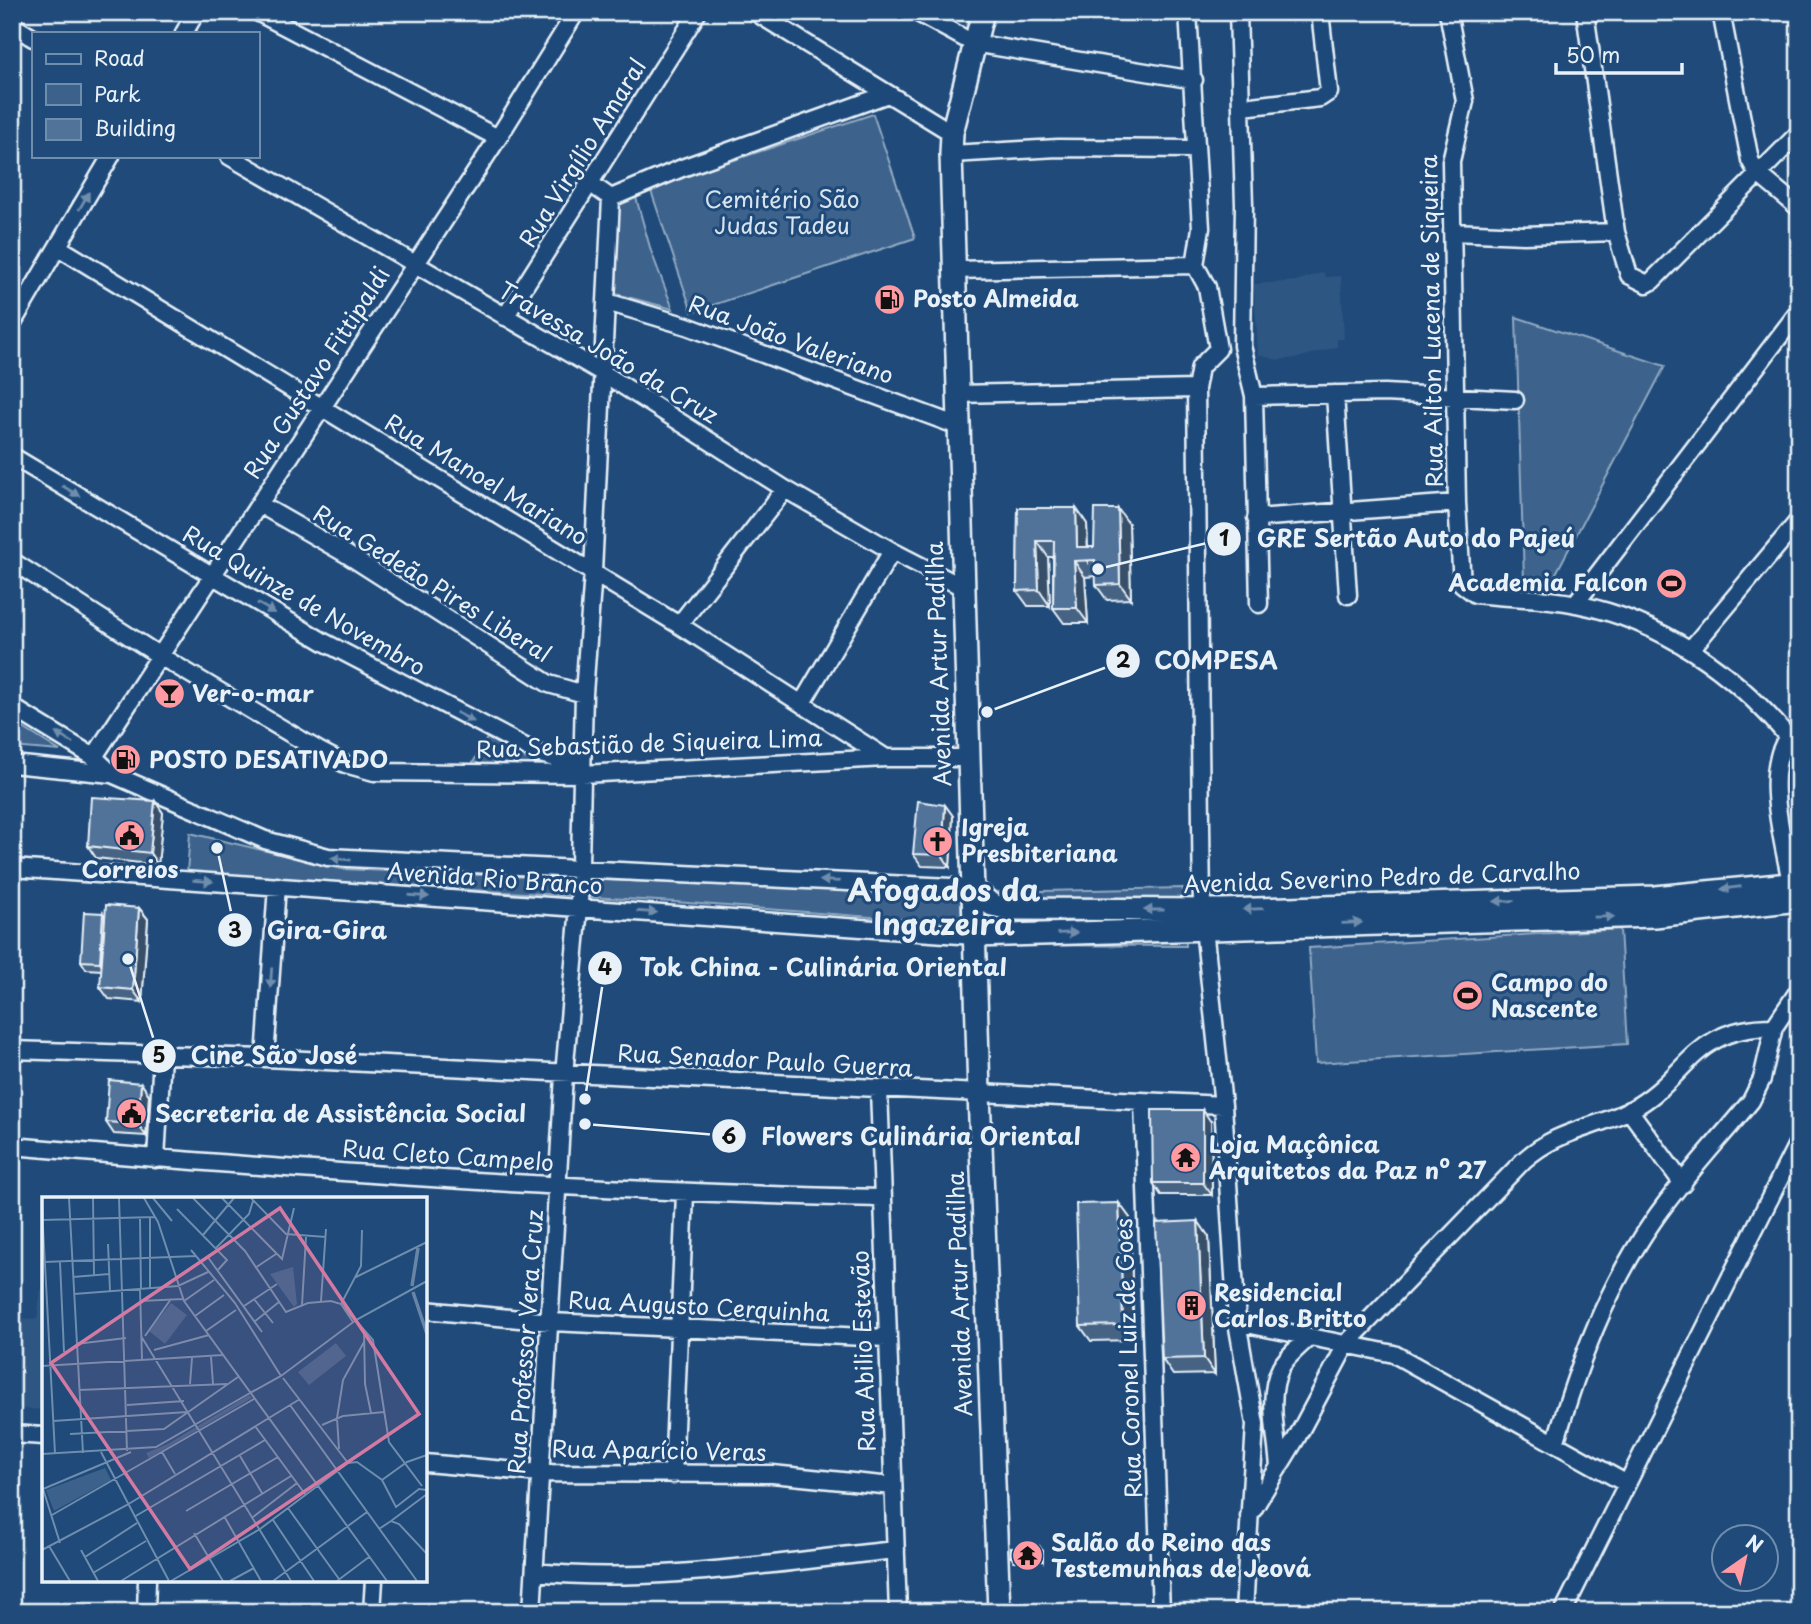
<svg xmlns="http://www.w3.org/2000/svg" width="1811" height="1624" font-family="'Playpen Sans',sans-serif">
<rect width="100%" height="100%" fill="#1f4a7a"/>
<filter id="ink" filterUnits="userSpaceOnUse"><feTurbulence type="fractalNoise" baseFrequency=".0143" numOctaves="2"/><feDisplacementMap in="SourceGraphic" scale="14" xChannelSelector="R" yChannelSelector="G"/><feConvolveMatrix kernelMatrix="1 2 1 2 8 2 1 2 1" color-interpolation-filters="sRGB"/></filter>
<g filter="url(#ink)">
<path fill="#2e5683" d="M1324,272L1325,277L1341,276L1344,339H1337V347L1297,358L1278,360L1258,355L1254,284L1296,281Z
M41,1289H44V1410L12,1408V1318L37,1319Z"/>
<path fill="#3c628c" stroke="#92aac2" stroke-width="2" d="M873,114L915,238L692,312L650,188Z
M635,194L651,251L673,309L616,294L618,201Z
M1516,317L1665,366L1553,579L1524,581Z
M12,721L60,751L12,747Z
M487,738L542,766H471Z
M190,833L342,869L961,895L962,924L675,902L187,873Z
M1183,888L1186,946L992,945L994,892Z
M1620,929L1627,1044L1316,1063L1309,948Z"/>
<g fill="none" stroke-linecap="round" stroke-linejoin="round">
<defs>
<path id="minor" d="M257,12L498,138
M755,12L952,133
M916,12L973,43L1194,80
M1188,12L1201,228L1195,265L1207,287L1218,349
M1238,12L1244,205L1242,346L1254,396L1259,604
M1448,12L1465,101L1451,161L1457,503L1462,584L1475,594C1508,598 1543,597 1576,604C1662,621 1733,671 1788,737C1762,772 1784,842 1791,883
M1585,12L1616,232L1629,275L1647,284L1652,281L1799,133
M1721,12L1750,160L1757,173L1799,208
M12,25L33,38
M184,33L196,12
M1243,107L1320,98L1329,92L1320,12
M951,154L1058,148L1195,149
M229,156L603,373L785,489L892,551L964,588
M611,198L682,168L888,94
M1452,232L1524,235L1616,232
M58,247L679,625L886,758
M953,270L1195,265
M607,302L687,326L958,426
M505,317L698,12
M12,324L111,156
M957,394L1196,389
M1335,394L1348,595
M1254,396L1385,393L1515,400
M12,456L324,642L537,753L582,766
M259,504L346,554L549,684L584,694
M1256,518L1457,503
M12,561L160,656L318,750L345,764L374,772L582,774L886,758H968
M1575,604L1799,311
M679,625L785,489
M1691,649L1799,520
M802,703L892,551
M12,707L94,757L112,774L265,840L328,857L972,888
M1799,730L1788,737L1799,760
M94,757L498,138L576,12
M12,764L112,774
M12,868L974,936
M1202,910L1196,389L1200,367L1218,349
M1204,928L1223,1105L1237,1322L1255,1424L1244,1612
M12,1050L265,1058L1223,1105
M265,1058L277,886
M879,1089L898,1612
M1143,1102L1161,1612
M1629,1110L1683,1184
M12,1146C302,1171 591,1192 882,1198
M156,1159L162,1056
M425,1310L551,1322L886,1338
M1237,1322L1394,1354L1627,1484
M12,1434L44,1436
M1555,1444C1578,1365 1606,1289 1653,1221C1682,1179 1718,1141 1751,1101L1762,1079L1774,1027L1799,990
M425,1463L540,1473L772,1474L892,1486
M1279,1467C1277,1437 1266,1395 1281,1367C1287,1356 1299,1347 1308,1338
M673,1475L685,1194
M1249,1516L1297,1437L1347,1343L1524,1160C1559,1129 1591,1130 1630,1110C1690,1078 1690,1027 1774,1027
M535,1572C655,1584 777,1562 896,1550
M146,1612L147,1580
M372,1612L374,1580
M532,1612L564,1075L579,907L584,694L593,572L611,198L591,184
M1563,1612L1799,1140"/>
<path id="major" d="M983,12L952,133L951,154L979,1093L999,1612
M972,888L992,905L1011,909L1222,910L1655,897L1799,883
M974,936L1655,916L1799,900"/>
</defs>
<use href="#minor" stroke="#e8f1f8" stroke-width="21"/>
<use href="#major" stroke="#e8f1f8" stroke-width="26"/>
<use href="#minor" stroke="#1f4a7a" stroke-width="16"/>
<use href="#major" stroke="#1f4a7a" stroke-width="21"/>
</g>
<path fill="#466384" stroke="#e8f1f8" stroke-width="2" d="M1018,508H1076L1087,524L1088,547H1094L1129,524L1131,599L1107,600L1096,585V576L1085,577L1088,623H1064L1053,608V557H1048L1050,606H1028L1017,591Z
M155,801L163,813L158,865L96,858L88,846Z
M945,805L953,816L950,867L922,866L913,854Z
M139,908L148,919L142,1002L109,999L100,987L102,970L86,969L81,961L103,913L105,917Z
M141,1083L149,1095L146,1136L114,1134L106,1122Z
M1211,1122L1212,1195H1161L1153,1183Z
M1119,1203L1130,1218L1134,1340L1091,1341L1080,1326Z
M1198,1221L1209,1237L1215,1374L1173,1375L1162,1359Z
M1043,1551V1561H1014L1011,1557Z"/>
<path fill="#39506b" stroke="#e8f1f8" stroke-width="2" d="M1076,508L1087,524L1088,562L1077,547Z
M1118,509L1129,524L1131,599L1120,584Z
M1037,541L1048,557L1050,606L1039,590Z
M1074,561L1085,577L1088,623L1077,608Z
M155,801L163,813L158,865L150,853Z
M945,805L953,816L950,867L942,855Z
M139,908L148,919L142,1002L133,990Z
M103,913L108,921L105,970L100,962Z
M141,1083L149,1095L146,1136L138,1124Z
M1203,1110L1211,1122L1212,1195L1203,1183Z
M1119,1203L1130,1218L1134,1340L1123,1325Z
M1198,1221L1209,1237L1215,1374L1204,1358Z
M1040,1547L1043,1551V1561L1040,1557Z"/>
<path fill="#517399" stroke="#e8f1f8" stroke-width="2" d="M1018,508H1076L1077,547H1094L1095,509H1118L1120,584L1096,585L1095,560L1074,561L1077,608H1053L1054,541H1037L1039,590L1017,591Z
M91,797L155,801L150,853L88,846Z
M918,801L945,805L942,855L913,854Z
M106,905L139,908L133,990L100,987Z
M84,912L103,913L100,962L81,961Z
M109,1080L141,1083L138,1124L106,1122Z
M1152,1110H1203V1183H1153Z
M1119,1203L1123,1325L1080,1326L1076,1204Z
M1198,1221L1204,1358L1162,1359L1156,1223Z
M1040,1547V1557H1011V1548Z"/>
<defs><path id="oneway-solid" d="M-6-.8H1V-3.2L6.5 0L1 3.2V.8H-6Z" transform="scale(1.75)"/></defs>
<g fill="#6f8dac">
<use href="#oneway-solid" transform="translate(84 201) rotate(-60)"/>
<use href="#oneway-solid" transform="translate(71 491) rotate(31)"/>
<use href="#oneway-solid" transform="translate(266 608) rotate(30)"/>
<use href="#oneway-solid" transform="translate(465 717) rotate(28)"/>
<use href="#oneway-solid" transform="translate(64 738) rotate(-149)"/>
<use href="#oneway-solid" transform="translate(341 859) rotate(-174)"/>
<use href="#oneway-solid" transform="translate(203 881) rotate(4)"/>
<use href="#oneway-solid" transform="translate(830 881) rotate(-178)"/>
<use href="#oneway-solid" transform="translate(1731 888) rotate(173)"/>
<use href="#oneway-solid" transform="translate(419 896) rotate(4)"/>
<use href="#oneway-solid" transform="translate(1504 901) rotate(178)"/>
<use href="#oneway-solid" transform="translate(1253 909) rotate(178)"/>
<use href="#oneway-solid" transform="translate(1154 910) rotate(180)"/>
<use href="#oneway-solid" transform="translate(647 912) rotate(4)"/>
<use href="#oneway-solid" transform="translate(1604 917) rotate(-1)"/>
<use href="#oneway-solid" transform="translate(1352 923) rotate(-2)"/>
<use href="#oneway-solid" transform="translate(1067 933) rotate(-2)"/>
<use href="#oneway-solid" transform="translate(271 978) rotate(94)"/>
</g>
</g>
<defs>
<symbol id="fuel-disc" viewBox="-11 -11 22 22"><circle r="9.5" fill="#ff9aa2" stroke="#1f4a7a"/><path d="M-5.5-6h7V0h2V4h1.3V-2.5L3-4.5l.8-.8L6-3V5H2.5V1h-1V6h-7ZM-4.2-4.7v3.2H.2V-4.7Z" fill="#111"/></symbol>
<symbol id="stadium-disc" viewBox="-11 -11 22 22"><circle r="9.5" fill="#ff9aa2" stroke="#1f4a7a"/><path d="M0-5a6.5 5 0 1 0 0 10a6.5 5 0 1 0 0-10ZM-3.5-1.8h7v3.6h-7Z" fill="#111"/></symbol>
<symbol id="bar-disc" viewBox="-11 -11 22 22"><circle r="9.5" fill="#ff9aa2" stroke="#1f4a7a"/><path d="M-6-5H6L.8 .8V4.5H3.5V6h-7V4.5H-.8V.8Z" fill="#111"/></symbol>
<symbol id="civic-disc" viewBox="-11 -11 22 22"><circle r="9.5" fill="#ff9aa2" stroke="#1f4a7a"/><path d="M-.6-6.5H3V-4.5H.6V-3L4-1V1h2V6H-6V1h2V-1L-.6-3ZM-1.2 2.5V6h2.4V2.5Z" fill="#111"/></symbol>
<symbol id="church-disc" viewBox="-11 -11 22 22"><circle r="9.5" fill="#ff9aa2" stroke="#1f4a7a"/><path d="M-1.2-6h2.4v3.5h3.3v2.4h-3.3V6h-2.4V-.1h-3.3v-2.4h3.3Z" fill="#111"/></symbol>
<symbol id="temple-disc" viewBox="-11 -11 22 22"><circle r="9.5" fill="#ff9aa2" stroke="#1f4a7a"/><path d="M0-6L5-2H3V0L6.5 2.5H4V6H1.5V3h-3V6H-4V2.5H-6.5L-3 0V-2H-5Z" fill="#111"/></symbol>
<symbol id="building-disc" viewBox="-11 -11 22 22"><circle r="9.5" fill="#ff9aa2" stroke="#1f4a7a"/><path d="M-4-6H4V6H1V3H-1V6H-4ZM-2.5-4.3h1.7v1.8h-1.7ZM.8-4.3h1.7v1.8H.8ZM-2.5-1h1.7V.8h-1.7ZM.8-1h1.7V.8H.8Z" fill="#111"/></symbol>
</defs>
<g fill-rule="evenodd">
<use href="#fuel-disc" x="872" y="282" width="35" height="35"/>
<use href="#stadium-disc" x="1654" y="566" width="35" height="35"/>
<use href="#bar-disc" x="152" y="676" width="35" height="35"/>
<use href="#fuel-disc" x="108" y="742" width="35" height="35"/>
<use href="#civic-disc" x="112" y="818" width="35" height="35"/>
<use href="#church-disc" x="920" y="824" width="35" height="35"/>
<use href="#stadium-disc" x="1450" y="978" width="35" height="35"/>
<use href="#civic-disc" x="114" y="1096" width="35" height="35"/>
<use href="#temple-disc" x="1168" y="1140" width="35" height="35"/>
<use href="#building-disc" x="1174" y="1288" width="35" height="35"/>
<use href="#temple-disc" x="1010" y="1538" width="35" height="35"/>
</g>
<g text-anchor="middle" stroke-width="6" stroke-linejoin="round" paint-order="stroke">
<g font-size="23" fill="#e8f1f8" stroke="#1f4a7a">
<text transform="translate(583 153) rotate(-58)" y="8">Rua Virgílio Amaral</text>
<text transform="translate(1432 321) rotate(-91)" y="8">Rua Ailton Lucena de Siqueira</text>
<text transform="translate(791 340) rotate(20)" y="8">Rua João Valeriano</text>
<text transform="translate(608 353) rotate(31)" y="8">Travessa João da Cruz</text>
<text transform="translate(317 373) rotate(-57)" y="8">Rua Gustavo Fittipaldi</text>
<text transform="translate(486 480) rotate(31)" y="8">Rua Manoel Mariano</text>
<text transform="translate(432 584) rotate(32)" y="8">Rua Gedeão Pires Liberal</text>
<text transform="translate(304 601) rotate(30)" y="8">Rua Quinze de Novembro</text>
<text transform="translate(939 664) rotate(-92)" y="8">Avenida Artur Padilha</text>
<text transform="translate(649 744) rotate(-2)" y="8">Rua Sebastião de Siqueira Lima</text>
<text transform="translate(1382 878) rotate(-2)" y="8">Avenida Severino Pedro de Carvalho</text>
<text transform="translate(495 879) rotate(4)" y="8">Avenida Rio Branco</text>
<text transform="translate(765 1061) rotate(3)" y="8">Rua Senador Paulo Guerra</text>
<text transform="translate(448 1156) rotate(4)" y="8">Rua Cleto Campelo</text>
<text transform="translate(960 1294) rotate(-92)" y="8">Avenida Artur Padilha</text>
<text transform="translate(699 1307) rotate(3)" y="8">Rua Augusto Cerquinha</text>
<text transform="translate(526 1342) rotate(-86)" y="8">Rua Professor Vera Cruz</text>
<text transform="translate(864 1351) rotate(-92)" y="8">Rua Abilio Estevão</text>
<text transform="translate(1129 1358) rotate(-92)" y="8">Rua Coronel Luiz de Goes</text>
<text transform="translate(659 1451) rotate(1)" y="8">Rua Aparício Veras</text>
</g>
<g font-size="23" fill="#d7e3ed" stroke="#1f4a7a">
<text x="782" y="208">Cemitério São<tspan x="782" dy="26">Judas Tadeu</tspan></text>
</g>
<g font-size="23" font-weight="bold" fill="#e8f1f8" stroke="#1f4a7a" text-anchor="start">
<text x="913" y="307">Posto Almeida</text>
<text x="1648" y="591" text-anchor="end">Academia Falcon</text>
<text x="192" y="702">Ver-o-mar</text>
<text x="149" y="768">POSTO DESATIVADO</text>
<text x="961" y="836">Igreja<tspan x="961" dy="26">Presbiteriana</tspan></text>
<text x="130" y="878" text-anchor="middle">Correios</text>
<text x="1491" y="991">Campo do<tspan x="1491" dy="26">Nascente</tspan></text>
<text x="155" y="1122">Secreteria de Assistência Social</text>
<text x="1209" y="1153">Loja Maçônica<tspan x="1209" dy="26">Arquitetos da Paz nº 27</tspan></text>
<text x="1214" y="1301">Residencial<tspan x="1214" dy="26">Carlos Britto</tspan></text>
<text x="1051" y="1551">Salão do Reino das<tspan x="1051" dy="26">Testemunhas de Jeová</tspan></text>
</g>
<g font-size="30" font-weight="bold" fill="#e8f1f8" stroke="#1f4a7a">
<text x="944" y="901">Afogados da<tspan x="944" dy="34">Ingazeira</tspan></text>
</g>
</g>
<g transform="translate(42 1197)">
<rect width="385" height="385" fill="#1f4a7a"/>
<path d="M251,70L255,107L252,110L228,77ZM129,106L145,118L123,147L107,134ZM294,146L304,159L267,188L256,175ZM207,198L210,201L107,261L104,256L126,247ZM63,271L69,283L12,314L4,293Z" fill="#3c628c"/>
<path fill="none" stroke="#6685a7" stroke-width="3.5" d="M370,89L376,51M371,95L385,137"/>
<path fill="none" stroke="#6f8dac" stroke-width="2" d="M27,1L41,256M51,1L52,78M77,1L85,254M102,1L116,25L142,104L345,384M111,1L130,24M151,1L203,54L244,115L266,106L289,104L299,107L311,125M180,1L240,62L252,11M209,1L244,37L284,40M0,11L13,256M135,12L185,63L175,74M98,22L99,92M0,23L113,20M320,33L319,69L299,107L331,143L347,245L380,289M161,38L192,1M66,47L68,94M174,51L207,17L211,4M149,53L193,106L239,179M165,59L220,135M2,65L154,59M18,65L22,155M213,71L234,57M31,80L67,77M312,81L385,45M108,91V21M98,92L100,163M32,97L136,89L166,75M212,102L231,126M98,104L141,102M142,104L172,83M279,104L284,32M260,108L264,40M202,109L235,87M153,119L182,98M212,125L237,105M322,133L323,187L329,216M164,134L194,113M99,139L249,384M103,139L129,102M34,147L84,141M112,153L167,138M169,160L171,187M0,169L181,158M241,181L306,266M148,187L150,161M37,193L185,187M208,196L239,179L314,123L385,84M85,208L142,204M248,208L375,384M11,224L145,215M280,228L301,219L342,215M213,229L263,297M28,237L122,232L196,180M297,252L295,221L301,183L322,145M59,255L127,384M120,255L133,277M0,257L114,250L208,196M198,259L220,296M306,266L315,265L340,283L354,310L377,292L385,293M340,283L365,265L385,258M1,292L89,255M1,292L18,346M246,311L297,382M144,314L236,260M10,318L212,202M182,319L219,384M92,320L223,243M211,320L255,286M231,323L272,384M349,324L385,297M337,332L349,324L357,327L385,357M152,336L181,384M7,349L28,384M0,353L85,308L258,202M39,353L56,384M43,360L95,326M51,376L104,344M79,384L249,279M129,384L218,332L306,266M188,384L212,371M231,384L325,315M295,384L327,360"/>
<path fill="#d37aa2" fill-opacity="0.15" stroke="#d37aa2" stroke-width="3.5" d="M238,11L377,217L148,372L9,166Z"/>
<rect width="385" height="385" fill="none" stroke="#e8f1f8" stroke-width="3.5"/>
</g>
<path fill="none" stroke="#e8f1f8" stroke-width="2.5" d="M1098 569L1224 539M987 712L1123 661M217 848L235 930M585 1099L605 968M128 959L159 1056M585 1124L729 1136"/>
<g fill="#e8f1f8" stroke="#1f4a7a" stroke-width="2.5">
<circle cx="1098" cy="569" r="7"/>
<circle cx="987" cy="712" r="7"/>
<circle cx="217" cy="848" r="7"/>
<circle cx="585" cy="1099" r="7"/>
<circle cx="128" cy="959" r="7"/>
<circle cx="585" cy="1124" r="7"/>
<circle cx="1224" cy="539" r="18"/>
<circle cx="1123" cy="661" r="18"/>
<circle cx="235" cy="930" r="18"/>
<circle cx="605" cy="968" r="18"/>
<circle cx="159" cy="1056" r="18"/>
<circle cx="729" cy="1136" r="18"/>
</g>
<g font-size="21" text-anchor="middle" font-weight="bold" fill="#111">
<text x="1224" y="546">1</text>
<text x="1123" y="668">2</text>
<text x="235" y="938">3</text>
<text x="605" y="975">4</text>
<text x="159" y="1063">5</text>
<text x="729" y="1144">6</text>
</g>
<g font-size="24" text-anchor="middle" font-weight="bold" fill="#e8f1f8" stroke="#1f4a7a" stroke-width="6" stroke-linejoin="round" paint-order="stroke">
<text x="1416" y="547">GRE Sertão Auto do Pajeú</text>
<text x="1216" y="669">COMPESA</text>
<text x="327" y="939">Gira-Gira</text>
<text x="823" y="976">Tok China - Culinária Oriental</text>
<text x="274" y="1064">Cine São José</text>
<text x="921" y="1145">Flowers Culinária Oriental</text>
</g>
<rect width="1811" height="1624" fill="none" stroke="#1f4a7a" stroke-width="42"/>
<rect x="21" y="21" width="1769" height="1582" fill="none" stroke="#e8f1f8" stroke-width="2.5" filter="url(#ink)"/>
<rect x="32" y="32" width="228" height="126" fill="#1f4a7a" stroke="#6f8dac" stroke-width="2"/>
<rect x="46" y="54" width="35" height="10" fill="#1f4a7a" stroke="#6f8dac" stroke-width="2"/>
<text x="94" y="66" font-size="21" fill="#e8f1f8">Road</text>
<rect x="46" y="84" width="35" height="21" fill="#3c628c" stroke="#6f8dac" stroke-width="2"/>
<text x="94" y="102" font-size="21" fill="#e8f1f8">Park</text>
<rect x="46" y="119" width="35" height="21" fill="#517399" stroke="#6f8dac" stroke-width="2"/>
<text x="94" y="136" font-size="21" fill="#e8f1f8">Building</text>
<g transform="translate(1745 1558) rotate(34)"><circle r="33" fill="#1f4a7a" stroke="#6f8dac" stroke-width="2"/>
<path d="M0-5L12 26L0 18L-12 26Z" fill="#ff9aa2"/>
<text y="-10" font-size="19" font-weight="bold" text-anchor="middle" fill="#e8f1f8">N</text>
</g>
<path d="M1556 63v10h126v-10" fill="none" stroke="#e8f1f8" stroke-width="3.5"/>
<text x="1566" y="63" font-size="21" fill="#e8f1f8" stroke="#1f4a7a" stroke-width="5" paint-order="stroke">50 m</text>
</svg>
